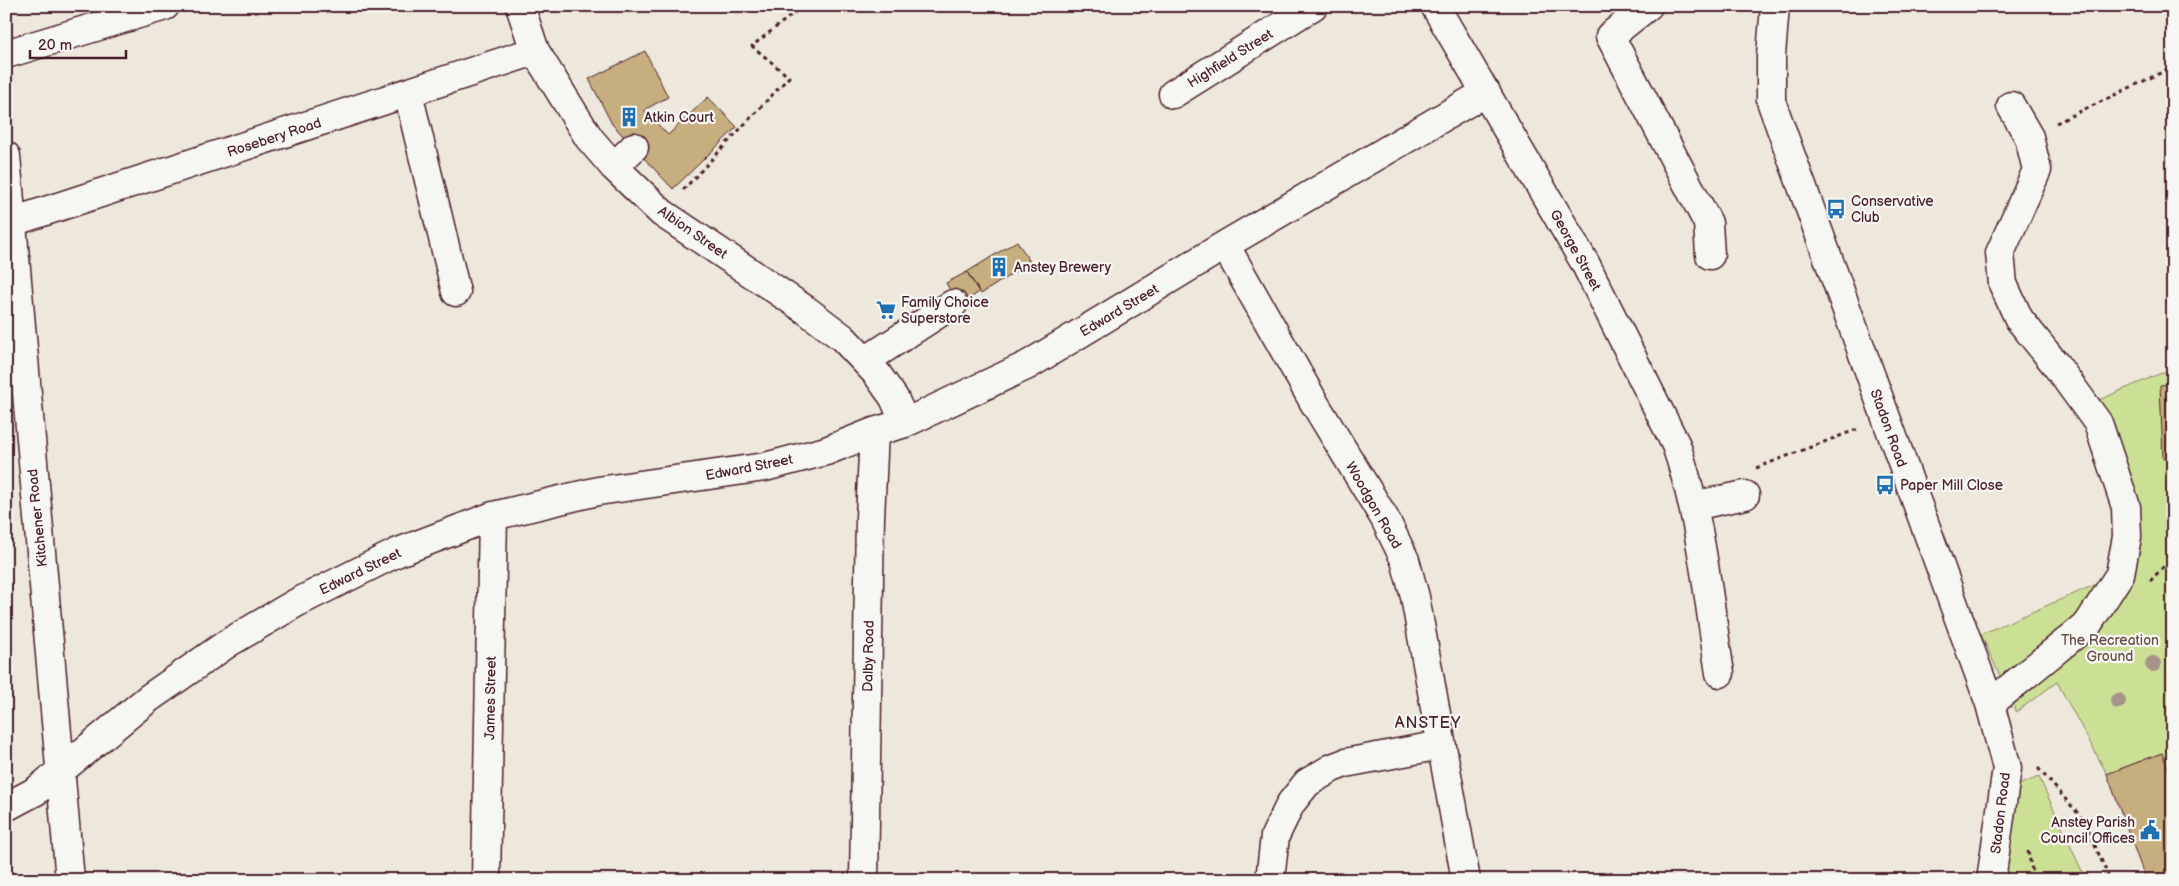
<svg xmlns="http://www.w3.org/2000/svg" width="2179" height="886" font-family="'Balsamiq Sans',sans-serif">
<rect width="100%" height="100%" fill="#ede8db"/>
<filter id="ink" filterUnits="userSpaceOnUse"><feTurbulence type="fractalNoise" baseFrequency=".02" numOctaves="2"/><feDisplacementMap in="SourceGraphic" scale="10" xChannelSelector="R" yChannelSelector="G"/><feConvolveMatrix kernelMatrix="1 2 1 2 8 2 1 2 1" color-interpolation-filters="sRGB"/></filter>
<g filter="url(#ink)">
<path fill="#cce095" stroke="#8b8060" d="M2173,368V781L2162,753L2107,774L2057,682L2016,712L1981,634L2120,574L2127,537L2085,406Z
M2039,777L2086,880H2002L2013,787Z"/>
<path fill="#c7ae7e" stroke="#4a1f2b" d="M645,51L668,97L644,110L668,135L708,97L737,127L673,189L612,124L589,79Z
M1017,241L1030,262L981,294L967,272Z
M967,272L979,292L966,301L956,300L946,283Z
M2173,384V459H2163L2160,385Z
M2162,753L2173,781V880H2146L2107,774Z"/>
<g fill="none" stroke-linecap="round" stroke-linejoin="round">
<defs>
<path id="minor" d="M520,6L535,51L589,138L614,167L662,213L806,310L843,338L877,374L894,398L905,423
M1435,6L1585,263L1676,445C1701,518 1708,597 1720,673
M1648,6L1610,36L1708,223L1710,255
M1775,6L1771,55V101L1990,704L2007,768L1991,880
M6,54L165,6
M408,93L456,292
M1173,94L1313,6
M6,156L70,880
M614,167L634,147
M12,222L535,51
M1225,245L1315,404L1385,519L1405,560L1415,597L1466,880
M865,361L953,304
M1693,506L1745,495
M1990,704L2088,624L2120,574L2127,537L2126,507L2098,423L2056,365L2019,319L2003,284L2000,253L2037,170L2029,137L2011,106
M6,807L36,791L149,698L228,643L296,603L396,553L493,516L598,491L765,467L826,451L874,432L905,423L1028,365L1225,245L1486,92
M486,880L493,516
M864,880L870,518L874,432
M1270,880L1275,836L1291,803L1307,783L1332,768L1345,763L1441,745"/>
</defs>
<use href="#minor" stroke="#4a1f2b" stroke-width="31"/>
<path stroke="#4a1f2b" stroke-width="3" stroke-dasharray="4 4" stroke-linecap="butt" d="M2056,123L2173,67
M683,190L789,77L752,46L803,6
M1756,468L1858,429
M2150,581L2173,557
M2038,768L2084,820L2110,880
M2028,851L2034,880"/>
<use href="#minor" stroke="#f6f6f2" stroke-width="28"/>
</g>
<g fill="#a59489">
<circle cx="2153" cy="664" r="8"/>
<circle cx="2118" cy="701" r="8"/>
</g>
</g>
<defs>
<symbol id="building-bare" viewBox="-9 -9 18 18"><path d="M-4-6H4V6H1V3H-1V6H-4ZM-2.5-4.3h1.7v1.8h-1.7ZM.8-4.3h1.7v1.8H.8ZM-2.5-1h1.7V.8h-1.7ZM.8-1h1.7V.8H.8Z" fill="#1f6fb2" stroke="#f6f6f2" stroke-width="2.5" paint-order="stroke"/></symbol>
<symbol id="bus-bare" viewBox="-9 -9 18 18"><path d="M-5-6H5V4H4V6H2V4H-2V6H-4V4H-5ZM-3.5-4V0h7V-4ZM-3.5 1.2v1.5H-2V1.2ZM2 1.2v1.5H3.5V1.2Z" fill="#1f6fb2" stroke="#f6f6f2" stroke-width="2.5" paint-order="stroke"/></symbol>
<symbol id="supermarket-bare" viewBox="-9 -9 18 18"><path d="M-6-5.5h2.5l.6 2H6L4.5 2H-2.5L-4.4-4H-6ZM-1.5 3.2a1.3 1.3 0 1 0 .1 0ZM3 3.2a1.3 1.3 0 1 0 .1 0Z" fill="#1f6fb2" stroke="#f6f6f2" stroke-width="2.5" paint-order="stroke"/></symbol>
<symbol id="civic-bare" viewBox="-9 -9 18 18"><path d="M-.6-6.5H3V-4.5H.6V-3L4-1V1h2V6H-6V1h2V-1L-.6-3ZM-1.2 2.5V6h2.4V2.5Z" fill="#1f6fb2" stroke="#f6f6f2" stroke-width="2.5" paint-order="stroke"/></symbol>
</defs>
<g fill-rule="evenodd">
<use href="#building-bare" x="615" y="103" width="28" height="28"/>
<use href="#bus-bare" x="1822" y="195" width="28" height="28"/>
<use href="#building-bare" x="985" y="253" width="28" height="28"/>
<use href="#supermarket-bare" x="872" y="296" width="28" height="28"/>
<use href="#bus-bare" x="1871" y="471" width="28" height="28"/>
<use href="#civic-bare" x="2136" y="816" width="28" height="28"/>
</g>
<g text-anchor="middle" stroke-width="4.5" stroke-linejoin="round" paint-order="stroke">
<g font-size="14" fill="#4a1f2b" stroke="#f6f6f2">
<text transform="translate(1230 58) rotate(-32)" y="5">Highfield Street</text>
<text transform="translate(274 137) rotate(-18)" y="5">Rosebery Road</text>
<text transform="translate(693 232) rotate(35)" y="5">Albion Street</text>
<text transform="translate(1576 250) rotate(61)" y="5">George Street</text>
<text transform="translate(1119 310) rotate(-31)" y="5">Edward Street</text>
<text transform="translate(1889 428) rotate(70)" y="5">Stadon Road</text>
<text transform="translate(749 467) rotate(-11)" y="5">Edward Street</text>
<text transform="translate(1374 505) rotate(60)" y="5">Woodgon Road</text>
<text transform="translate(37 518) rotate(-96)" y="5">Kitchener Road</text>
<text transform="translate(360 571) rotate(-26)" y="5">Edward Street</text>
<text transform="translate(868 656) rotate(-89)" y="5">Dalby Road</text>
<text transform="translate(490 698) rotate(-89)" y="5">James Street</text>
<text transform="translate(2000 813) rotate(-83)" y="5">Stadon Road</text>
</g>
<g font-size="14" fill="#4a1f2b" stroke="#f6f6f2" text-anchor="start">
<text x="644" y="122">Atkin Court</text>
<text x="1851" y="206">Conservative<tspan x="1851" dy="16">Club</tspan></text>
<text x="1014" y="272">Anstey Brewery</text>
<text x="901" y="307">Family Choice<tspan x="901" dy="16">Superstore</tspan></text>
<text x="1900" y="490">Paper Mill Close</text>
<text x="2135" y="827" text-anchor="end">Anstey Parish<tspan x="2135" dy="16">Council Offices</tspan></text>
</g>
<g font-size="14" fill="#6a4f46" stroke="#f6f6f2">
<text x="2110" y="645">The Recreation<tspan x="2110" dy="16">Ground</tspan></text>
</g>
<g font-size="16" letter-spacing="1" fill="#4a1f2b" stroke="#f6f6f2">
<text x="1428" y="728">ANSTEY</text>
</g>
</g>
<rect width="2179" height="886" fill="none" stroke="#f6f6f2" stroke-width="25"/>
<rect x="12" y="12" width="2154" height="861" fill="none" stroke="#4a1f2b" stroke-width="2" filter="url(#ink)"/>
<path d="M30 50v8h96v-8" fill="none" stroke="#4a1f2b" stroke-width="2.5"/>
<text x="38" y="50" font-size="15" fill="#4a1f2b" stroke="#f6f6f2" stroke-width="4" paint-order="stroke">20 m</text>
</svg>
